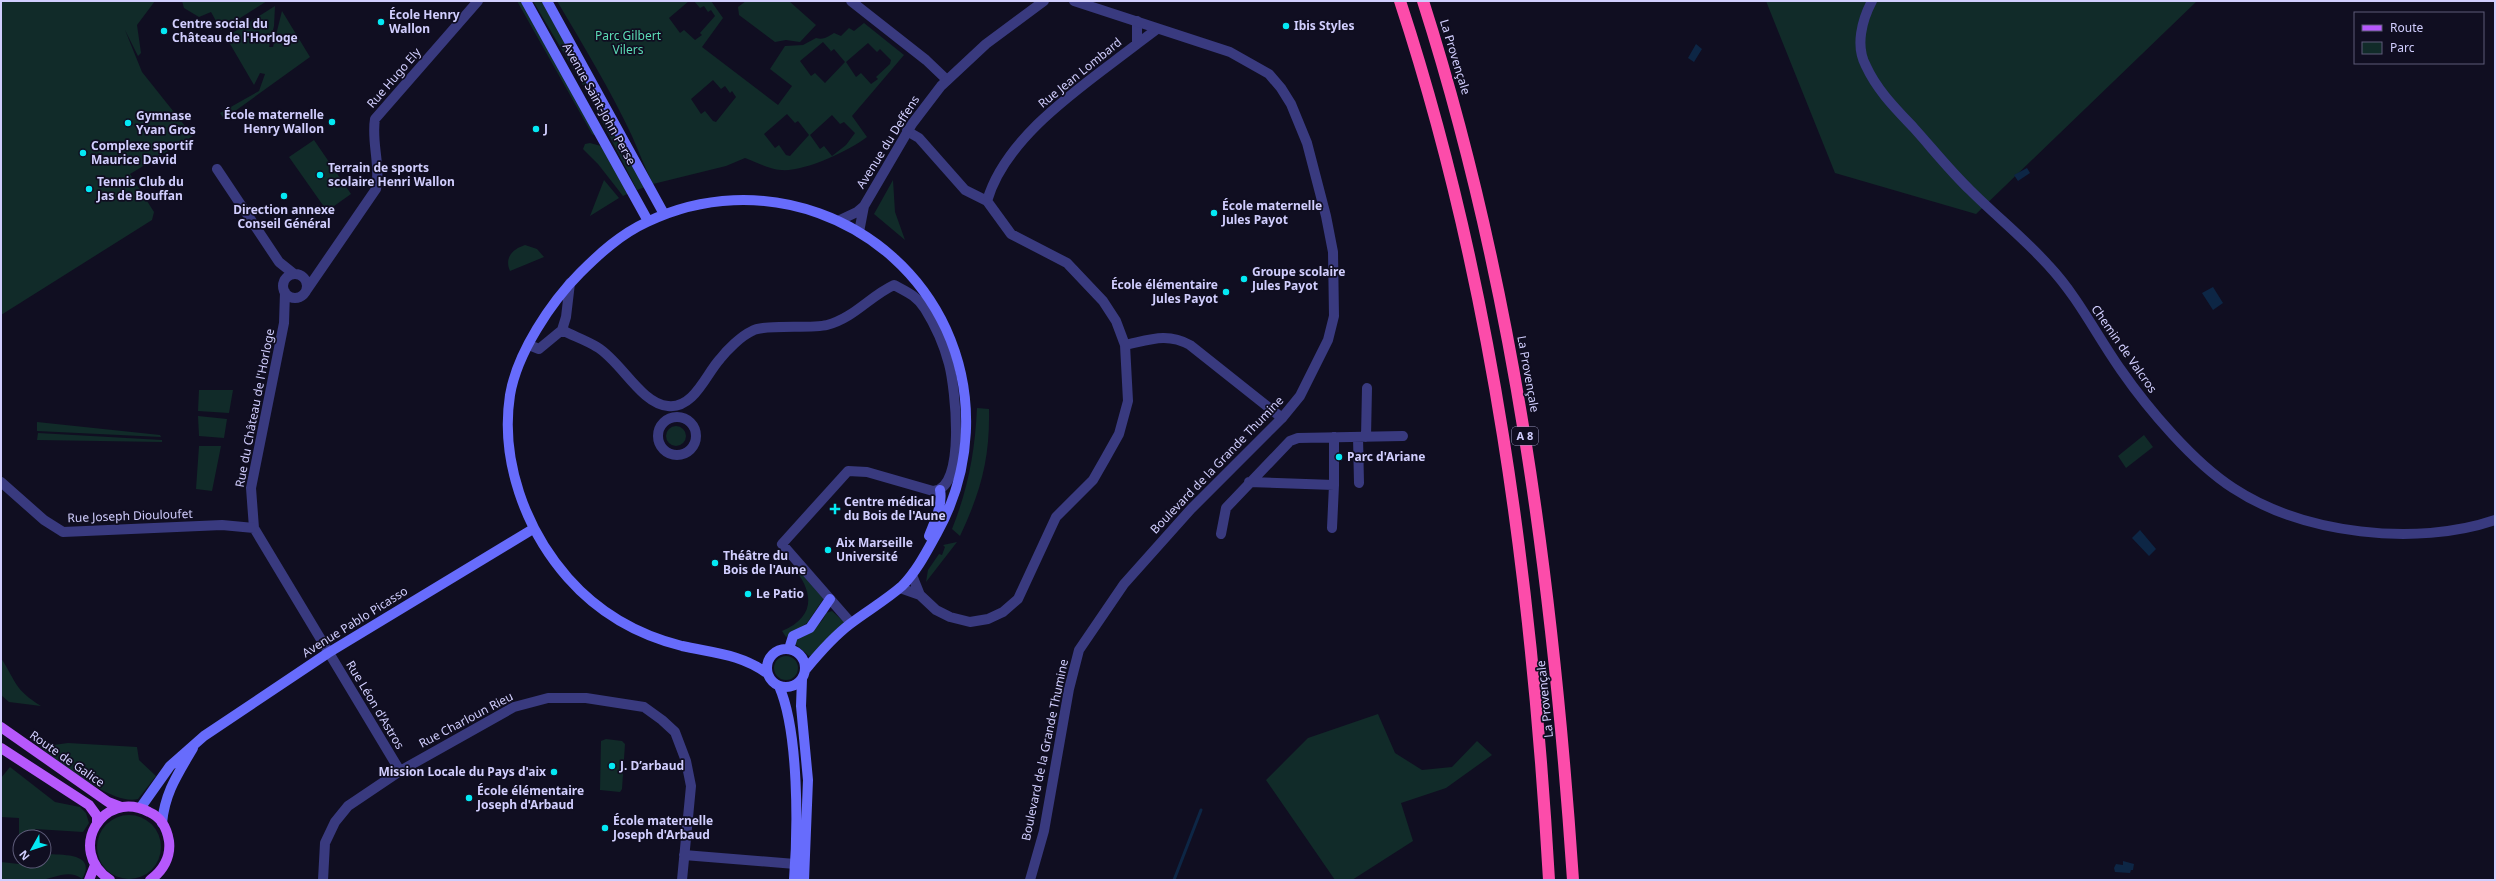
<svg xmlns="http://www.w3.org/2000/svg" width="2496" height="881" font-family="'Noto Sans',sans-serif">
<rect width="100%" height="100%" fill="#100e21"/>
<path fill="#112b29" fill-rule="evenodd" d="M1,1H155L137,25L141,53L138,56L125,30L142,72L193,136L130,174L154,212L152,220L1,315Z
M182,1H267L221,30L211,12L199,17L184,8Z
M517,1H521L596,136L592,134Z
M533,1H543L645,187L637,190L588,94Z
M557,1H689L669,18L680,33L684,30L695,40L702,35L700,33L715,16L711,10L708,12L704,6L700,8L694,1H711L723,18L702,47L778,105L792,86L770,69L785,46L803,45L816,38C824,40 827,37 834,33L841,36L849,28L854,31L864,23L904,55L852,116L867,137C849,151 804,172 781,170C769,169 756,162 745,158L726,166L653,184C645,168 639,152 632,136C610,89 583,45 557,1ZM823,42L831,51L829,53L834,49L845,62L825,83L815,73L811,76L800,61ZM868,43L877,52L880,49L891,60L890,64L876,77L878,79L871,84L861,73L856,77L846,62ZM713,80L721,89L725,86L730,93L732,91L736,97L716,122L713,121L705,111L701,114L691,99ZM787,114L795,123L798,121L809,135L790,156L786,155L779,145L775,148L764,134ZM832,115L840,124L844,122L855,133L846,145L832,156L824,146L820,149L810,135Z
M746,1H789L816,25L800,42L786,40L775,42L739,15L738,7Z
M1766,1H2197L1976,214L1835,173Z
M275,6L274,26L269,47H273L282,11L310,57L224,119L220,113L259,91L265,74L260,73L254,85L226,37Z
M314,140L351,194L327,211L289,157Z
M590,143L601,146L629,193L623,196L598,164L583,149L585,144Z
M604,180L619,198L590,216Z
M893,180L895,212L905,240L874,214Z
M525,245L537,249L544,257L510,271C504,257 513,249 525,245Z
M199,390H233L229,413L198,411Z
M977,408L989,409C990,459 981,491 960,536L952,529C968,489 975,452 977,408Z
M198,416L227,419L224,438L199,436Z
M37,422L160,435L161,437L37,431Z
M666 436a10 10 0 1 1 20 0a10 10 0 1 1-20 0Z
M38,433L162,440V442L37,440Z
M2144,435L2153,447L2126,468L2118,456Z
M199,446H221L212,491L196,489Z
M957,542L926,582L928,570L939,554L942,555L945,547L943,545Z
M793,567H797L824,598L807,623L786,637L782,631C816,617 814,592 793,567Z
M832,611L844,622V627L812,655L809,656L794,643C803,631 820,630 826,613Z
M774 668a12 12 0 1 1 24 0a12 12 0 1 1-24 0Z
M1,658C17,683 14,689 41,706L9,702L1,695Z
M1378,714L1395,753L1422,770L1452,767L1477,741L1492,755L1446,788L1401,803L1413,841L1352,880H1335L1266,780L1308,738Z
M606,739L622,741L625,744L622,789L620,792L600,790L601,741Z
M68,743L137,747L139,760L156,776L138,799C112,806 61,762 39,747Z
M10,767L55,802L80,807L86,813L89,823L83,832L35,829V837H20V861H44V854C60,855 98,852 82,879C69,868 53,879 39,880C27,881 14,880 1,880V862L19,864V818L1,817V778Z
M97 847a32 32 0 1 1 64 0a32 32 0 1 1-64 0Z"/>
<path fill="#0d2645" d="M1696,44L1702,49L1694,62L1688,58Z
M2027,168L2030,173L2018,181L2014,175Z
M2213,287L2223,303L2213,310L2202,293Z
M2140,530L2156,549L2149,556L2132,538Z
M2123,861L2134,864L2133,870H2131L2130,873L2115,872L2114,868L2116,864L2123,865Z"/>
<g fill="none" stroke-linecap="round" stroke-linejoin="round">
<path stroke="#0d2645" stroke-width="3" d="M1174,880L1201,810"/>
<path stroke="#393a7f" stroke-width="10" d="M851,1L926,60L947,80
M1872,1C1862,20 1855,46 1866,66C1877,90 1895,108 1913,127C1932,148 1950,171 1971,191C1996,216 2025,239 2049,266C2078,297 2097,336 2121,370C2148,409 2194,463 2233,488C2303,534 2416,547 2495,520
M1137,21V44L1157,29
M907,131L919,138L965,190L987,201L1011,234L1067,263L1103,301L1116,321L1125,345L1128,401L1119,434L1105,459L1093,480L1056,517L1018,599L1003,612L988,619L970,622L950,617L936,610L920,595
M217,169L279,262L294,274
M987,201C1006,135 1084,85 1137,44
M283 286a12 12 0 1 1 24 0a12 12 0 1 1-24 0Z
M306,291L376,189C381,165 371,142 375,119L478,1
M285,292L284,323L251,488L254,528L400,771
M562,330C573,336 586,340 597,347C621,361 641,404 668,406C694,409 706,374 720,359C727,350 741,336 752,331C763,324 811,329 827,325C854,318 870,296 894,285C907,292 917,296 925,309C935,325 944,345 949,364C955,387 967,489 933,491L867,472L848,471L782,544L851,623
M529,345L539,349L562,330L566,317L570,283
M1125,345C1149,340 1167,332 1190,345L1282,418
M658 436a19 19 0 1 1 38 0a19 19 0 1 1-38 0Z
M1358,437L1359,483
M1366,437L1367,388
M1,482L44,520L63,532L222,525L254,528
M1249,482L1334,485V437
M1332,528L1334,485
M1221,534L1226,508L1290,441L1298,438L1403,436
M900,588L920,595L912,575
M684,855L795,864
M323,880L325,843L335,822L348,806L400,771L514,707L548,698H586L644,707L662,720L675,732L686,761L691,786L682,880"/>
<path stroke="#393a7f" stroke-width="10" d="M840,220L857,212L864,206L912,124L941,86L986,44L1044,1
M859,232L864,206
M1030,880L1044,831L1069,689L1079,650L1124,584L1191,509L1282,418L1300,396L1328,340L1334,316L1333,252L1326,216L1307,143L1291,104L1281,88L1269,74L1230,52L1074,1"/>
<path stroke="#676cfc" stroke-width="10" d="M526,1L648,221
M547,1L664,214
M929,536C934,523 943,505 940,490
M767 668a19 19 0 1 1 38 0a19 19 0 1 1-38 0Z
M789,649L793,636L810,628L830,599
M768,674C741,654 713,653 682,646C638,635 598,612 568,578C525,529 500,460 510,395C517,353 551,302 580,273C600,253 621,234 647,222C759,168 894,217 946,329C976,395 972,470 937,533C927,551 917,571 902,586C886,600 867,611 850,624C833,637 820,652 806,669
M802,679L801,706L808,780L804,880
M779,686C799,732 798,829 794,880
M141,807L170,766L204,736L328,653L533,529
M162,823C165,792 178,774 193,748"/>
<path stroke="#b658fc" stroke-width="10" d="M1,727L108,802L121,807
M1,748L89,805L97,816V823
M89,880L95,865
M110,880C66,851 102,788 149,812C161,817 167,829 169,841C171,857 163,871 150,880"/>
<path stroke="#fc4caa" stroke-width="12" d="M1400,1C1493,284 1532,584 1549,880
M1423,1C1514,286 1553,583 1573,880"/>
</g>
<g fill="#04e9f4" stroke="#100e21" stroke-width="1.5">
<circle cx="381" cy="22" r="4"/>
<circle cx="1286" cy="26" r="4"/>
<circle cx="164" cy="31" r="4"/>
<circle cx="332" cy="122" r="4"/>
<circle cx="128" cy="123" r="4"/>
<circle cx="536" cy="129" r="4"/>
<circle cx="83" cy="153" r="4"/>
<circle cx="320" cy="175" r="4"/>
<circle cx="89" cy="189" r="4"/>
<circle cx="284" cy="196" r="4"/>
<circle cx="1214" cy="213" r="4"/>
<circle cx="1244" cy="279" r="4"/>
<circle cx="1226" cy="292" r="4"/>
<circle cx="1339" cy="457" r="4"/>
<path d="M833 503h4v4h4v4h-4v4h-4v-4h-4v-4h4z"/>
<circle cx="828" cy="550" r="4"/>
<circle cx="715" cy="563" r="4"/>
<circle cx="748" cy="594" r="4"/>
<circle cx="612" cy="766" r="4"/>
<circle cx="554" cy="772" r="4"/>
<circle cx="469" cy="798" r="4"/>
<circle cx="605" cy="828" r="4"/>
</g>
<g text-anchor="middle" stroke-width="3.5" stroke-linejoin="round" paint-order="stroke">
<rect fill="#100e21" stroke="#9794bc" stroke-width="1" x="1512" y="427" width="26" height="18" rx="3"/>
<g font-size="11" font-weight="bold" fill="#d1cefe">
<text x="1525" y="440">A 8</text>
</g>
<g font-size="12" font-weight="bold" fill="#d1cefe" stroke="#100e21" text-anchor="start">
<text x="389" y="19">École Henry<tspan x="389" dy="14">Wallon</tspan></text>
<text x="172" y="28">Centre social du<tspan x="172" dy="14">Château de l'Horloge</tspan></text>
<text x="1294" y="30">Ibis Styles</text>
<text x="324" y="119" text-anchor="end">École maternelle<tspan x="324" dy="14">Henry Wallon</tspan></text>
<text x="136" y="120">Gymnase<tspan x="136" dy="14">Yvan Gros</tspan></text>
<text x="544" y="133">J</text>
<text x="91" y="150">Complexe sportif<tspan x="91" dy="14">Maurice David</tspan></text>
<text x="328" y="172">Terrain de sports<tspan x="328" dy="14">scolaire Henri Wallon</tspan></text>
<text x="97" y="186">Tennis Club du<tspan x="97" dy="14">Jas de Bouffan</tspan></text>
<text x="1222" y="210">École maternelle<tspan x="1222" dy="14">Jules Payot</tspan></text>
<text x="284" y="214" text-anchor="middle">Direction annexe<tspan x="284" dy="14">Conseil Général</tspan></text>
<text x="1252" y="276">Groupe scolaire<tspan x="1252" dy="14">Jules Payot</tspan></text>
<text x="1218" y="289" text-anchor="end">École élémentaire<tspan x="1218" dy="14">Jules Payot</tspan></text>
<text x="1347" y="461">Parc d'Ariane</text>
<text x="844" y="506">Centre médical<tspan x="844" dy="14">du Bois de l'Aune</tspan></text>
<text x="836" y="547">Aix Marseille<tspan x="836" dy="14">Université</tspan></text>
<text x="723" y="560">Théâtre du<tspan x="723" dy="14">Bois de l'Aune</tspan></text>
<text x="756" y="598">Le Patio</text>
<text x="620" y="770">J. D’arbaud</text>
<text x="546" y="776" text-anchor="end">Mission Locale du Pays d'aix</text>
<text x="477" y="795">École élémentaire<tspan x="477" dy="14">Joseph d'Arbaud</tspan></text>
<text x="613" y="825">École maternelle<tspan x="613" dy="14">Joseph d'Arbaud</tspan></text>
</g>
<g font-size="12" fill="#5cddb6" stroke="#100e21">
<text x="628" y="40">Parc Gilbert<tspan x="628" dy="14">Vilers</tspan></text>
</g>
<g font-size="12" fill="#d1cefe" stroke="#100e21">
<text transform="translate(1455 57) rotate(73)" y="4">La Provençale</text>
<text transform="translate(1080 73) rotate(-39)" y="4">Rue Jean Lombard</text>
<text transform="translate(394 78) rotate(-49)" y="4">Rue Hugo Ely</text>
<text transform="translate(599 104) rotate(61)" y="4">Avenue Saint-John Perse</text>
<text transform="translate(888 142) rotate(-58)" y="4">Avenue du Deffens</text>
<text transform="translate(2124 349) rotate(55)" y="4">Chemin de Valcros</text>
<text transform="translate(1528 374) rotate(80)" y="4">La Provençale</text>
<text transform="translate(255 408) rotate(-79)" y="4">Rue du Château de l'Horloge</text>
<text transform="translate(1217 465) rotate(-46)" y="4">Boulevard de la Grande Thumine</text>
<text transform="translate(130 516) rotate(-2)" y="4">Rue Joseph Diouloufet</text>
<text transform="translate(355 622) rotate(-32)" y="4">Avenue Pablo Picasso</text>
<text transform="translate(1545 699) rotate(-96)" y="4">La Provençale</text>
<text transform="translate(375 705) rotate(59)" y="4">Rue Léon d'Astros</text>
<text transform="translate(466 720) rotate(-28)" y="4">Rue Charloun Rieu</text>
<text transform="translate(1045 750) rotate(-78)" y="4">Boulevard de la Grande Thumine</text>
<text transform="translate(67 759) rotate(35)" y="4">Route de Galice</text>
</g>
</g>
<rect width="2496" height="881" fill="none" stroke="#d1cefe" stroke-width="4"/>
<rect x="2354" y="12" width="130" height="52" fill="#100e21" stroke="#5d5b79"/>
<rect x="2362" y="25" width="20" height="6" fill="#b658fc" stroke="#5d5b79"/>
<text x="2390" y="32" font-size="12" fill="#d1cefe">Route</text>
<rect x="2362" y="42" width="20" height="12" fill="#112b29" stroke="#5d5b79"/>
<text x="2390" y="52" font-size="12" fill="#d1cefe">Parc</text>
<g transform="translate(32 849) rotate(231)"><circle r="19" fill="#100e21" stroke="#5d5b79"/>
<path d="M0-3L7 15L0 10L-7 15Z" fill="#04e9f4"/>
<text y="-6" font-size="11" font-weight="bold" text-anchor="middle" fill="#d1cefe">N</text>
</g>
</svg>
